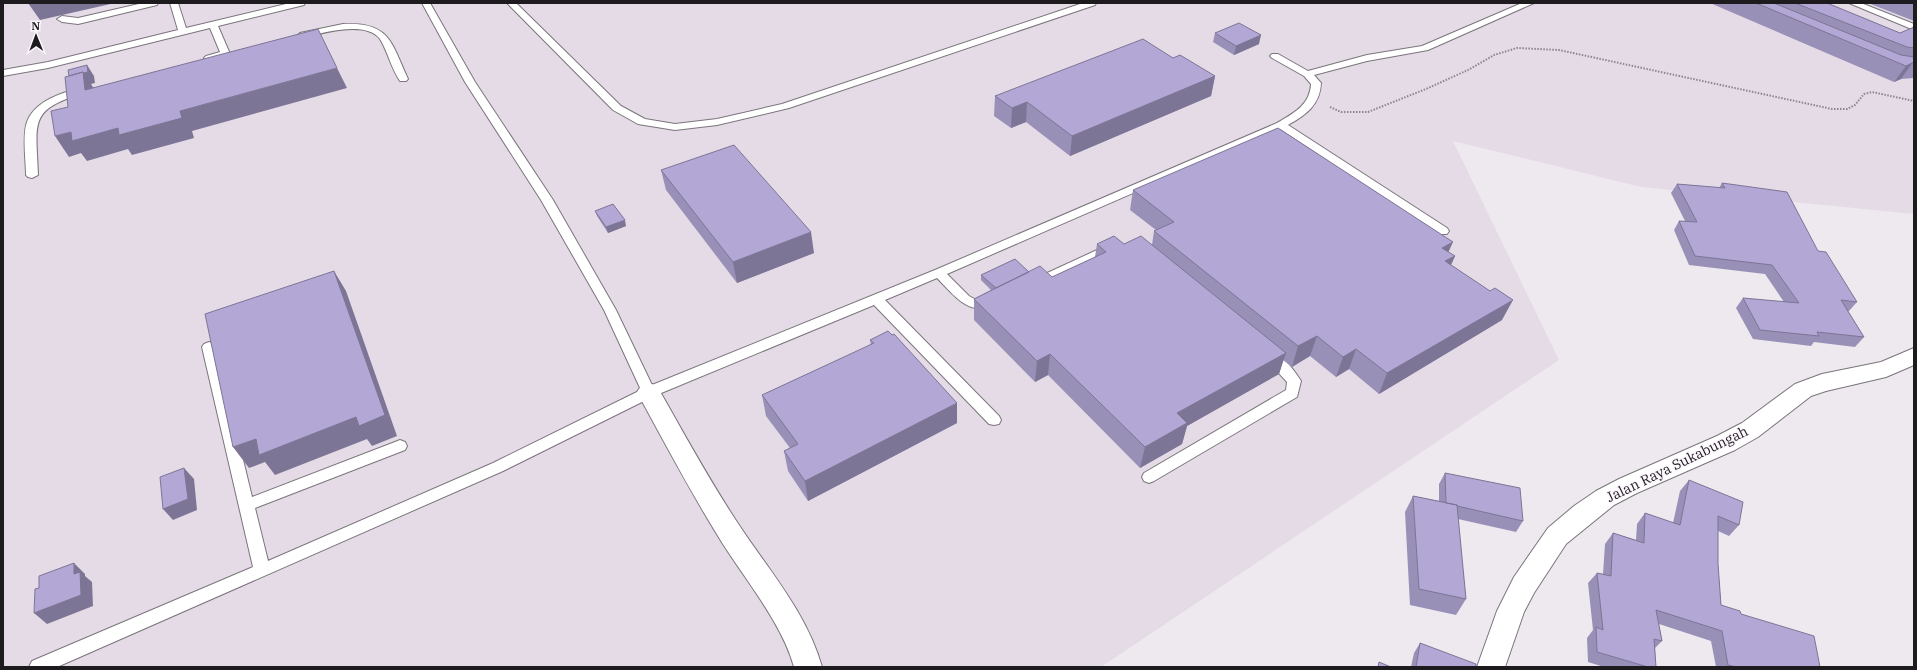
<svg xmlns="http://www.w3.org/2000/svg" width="1917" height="670" font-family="'IBM Plex Serif',serif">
<rect width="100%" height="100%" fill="#eee9ef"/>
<path fill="#e5dbe7" d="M3,3H1914V214L1641,187L1453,141L1559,360L1101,667H3Z"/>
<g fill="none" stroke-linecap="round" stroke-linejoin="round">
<defs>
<path id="lane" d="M143,3H158L157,5L78,24L62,22L57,19L62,16L78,18Z
M170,3H178L186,28L290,3H305L304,5L218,26L230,54L228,56L209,61L206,60L204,58L206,56L220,52L210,28L48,68L3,76V70L48,62L178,30Z
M422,3H430L475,82L553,200L616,310L652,385L935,270L1277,123C1294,113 1310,105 1311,84L1304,76L1272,58L1270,56L1272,54H1278L1308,71L1367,55L1422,46L1522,3H1534L1428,50L1367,61L1314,75L1321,83C1320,105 1306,115 1288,125L1447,228L1449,231L1447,234H1439L1280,129L947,274L969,296L978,301H995L997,304L995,307C967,315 955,296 937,278L885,300L999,416L1001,420L999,424L994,425L989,424L874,305L654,396L503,471L57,667H29L32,661L253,567L202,347L204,344L209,342L214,344L216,347L252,497L395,442L400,440L405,442L407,446L405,450L255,508L268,561L493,463L641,390L604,310L541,200L465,82Z
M507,3H516L621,106L645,119L675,124L717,119L782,104L1083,3H1096L1095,5L789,108L717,125L675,130L638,124L613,110Z
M1849,3H1861L1914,24V30Z
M343,24C390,22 391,42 408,79L406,81H400C391,68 388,52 380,39C366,20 321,33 303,38L298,35L300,33Z
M84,87L88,88L89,90L88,92C28,109 36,120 38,175L32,178L28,177L26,175C26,161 22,135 27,122C35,100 64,92 84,87Z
M1110,244L1114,245L1116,248L1114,251L1040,286H1032L1030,283L1032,280Z
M1269,350C1282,354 1294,370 1301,381L1297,397L1154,481L1149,483L1144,481L1142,477L1144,473L1286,390L1287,382L1262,355L1264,352Z"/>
<path id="street" d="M649,383L657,386C683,432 708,478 737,522C767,568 807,613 822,667H794C782,622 742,576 718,536C689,489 663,440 637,392L641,386Z"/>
<path id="secondary" d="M1914,348V365L1886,377L1826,391L1811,396L1758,437L1735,450L1637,493L1614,505L1566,544L1534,593L1524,612L1505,667H1477L1497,611L1514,577L1548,528L1574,506L1596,491L1619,479L1717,436L1742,423L1795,384L1822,374L1881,362Z"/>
</defs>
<use href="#lane" stroke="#7a757b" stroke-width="2"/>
<use href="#street" stroke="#7a757b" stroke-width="2"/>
<use href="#secondary" stroke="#7a757b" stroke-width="2"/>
<path stroke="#8a868a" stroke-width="2" stroke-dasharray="1.5 1.5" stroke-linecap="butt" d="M1330,107L1341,112H1368L1426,89L1468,70L1494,55L1517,48L1559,50L1832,109H1847L1855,105L1864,94L1872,92L1914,101"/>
<use href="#lane" fill="#fff" fill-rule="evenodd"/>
<use href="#street" fill="#fff" fill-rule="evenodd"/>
<use href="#secondary" fill="#fff" fill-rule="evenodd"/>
</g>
<path fill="#9990b7" d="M1710,3H1827L1900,33L1914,27V78L1901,79L1894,82Z
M1868,3H1914V21Z
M1215,33L1259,44L1234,55L1213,42Z
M1173,58L1215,76L1211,96L1070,156L1026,122L1011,128L994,116L995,96Z
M661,170L814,253L737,283L666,190Z
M1722,183L1818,251L1857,302L1849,311H1848L1864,337L1855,347L1814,342L1811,346L1753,339L1736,308L1743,298L1784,302L1765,274L1689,265L1674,230L1679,221H1685L1671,193L1677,184L1719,188Z
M1133,190L1448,252L1455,256L1451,265L1502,320L1379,394L1349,369L1336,377L1310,356L1292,367L1283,360L1279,374L1187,426L1182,444L1140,468L1048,375L1035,382L974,320V299L991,290L981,280V275L1029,272L1052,277L1095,257L1097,244L1152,245L1154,231L1156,230L1130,210Z
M595,211L626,226L608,233L597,216Z
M870,340L957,423L808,501L788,471L784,451L790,448L766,416L762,395L871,345Z
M1445,473L1523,521L1516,532L1458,519L1466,599L1456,615L1410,605L1405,512L1413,496L1439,501V484Z
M1689,480L1739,525L1729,536L1718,531V564L1721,605L1741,614L1820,667H1716L1711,641L1659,624L1662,641L1655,648L1656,667H1604L1588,662L1587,638L1593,630L1588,583L1597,573L1603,574L1605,544L1613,533L1636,540L1637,524L1645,513L1673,523L1680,491Z
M1420,643L1476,667H1411L1414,653Z"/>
<path fill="#7d7595" d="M28,3H115L40,20Z
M1261,35L1259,44L1234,55L1236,46Z
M1913,62L1901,79L1894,82L1906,66Z
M87,65L94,76L95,83L91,84L96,92L98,110L69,77Z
M337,68L347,88L192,131L194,138L132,155L128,149L87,161L81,153L69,157L55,136L71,132L180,111Z
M1215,76L1211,96L1070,156L1072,136Z
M1027,102L1026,122L1011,128L1012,108Z
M625,220L626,226L608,233L606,227Z
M811,232L814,253L737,283L733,262Z
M1453,242L1444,262L1442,248Z
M1455,256L1446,276L1445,261Z
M334,271L346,291L397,436L372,446L367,439L275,475L265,462L249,468L233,447L256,439L356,417Z
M1513,300L1502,320L1379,394L1387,373Z
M1317,336L1310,356L1292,367L1298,346Z
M1356,349L1349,369L1336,377L1343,357Z
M1286,353L1279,374L1187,426L1182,444L1140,468L1145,447L1177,413Z
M1050,354L1048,375L1035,382L1037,361Z
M957,403V423L808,501L805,481Z
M3,433L4,434V600H3Z
M184,468L194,479L197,510L173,520L163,509Z
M74,563L85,574V576L92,582L93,606L47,624L34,613L74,574Z"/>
<path fill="#b2a7d5" stroke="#7d7595" d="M1756,3H1774L1901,55L1914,57V62L1906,66Z
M1795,3H1827L1900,33L1914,27V48L1907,47Z
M1239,23L1261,35L1236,46L1215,33Z
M318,29L337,68L180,111L182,118L119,135L118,128L72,141L71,132L55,136L51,111L68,107L65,77L83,72L85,90Z
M1143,39L1173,58L1180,55L1215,76L1072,136L1027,102L1012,108L995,96Z
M87,65L88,72L84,73L83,72L69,76L68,70Z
M1278,128L1453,242L1442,248L1455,256L1445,261L1490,291L1495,288L1513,300L1387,373L1356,349L1343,357L1317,336L1298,346L1154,231L1174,222L1133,190Z
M734,145L811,232L733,262L661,170Z
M1722,183L1787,192L1818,251L1826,252L1857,302L1841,300L1864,337L1817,332L1819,336L1760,330L1743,298L1799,303L1772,265L1695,256L1679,221L1697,222L1677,184L1725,188Z
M613,204L625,220L606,227L595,211Z
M1114,236L1124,244L1141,236L1286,353L1177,413L1187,423L1145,447L1050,354L1037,361L974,299L1040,266L1052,277L1106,252L1097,244Z
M1015,259L1029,272L996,288L981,275Z
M334,271L385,415L359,426L356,417L259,455L256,439L233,447L205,314Z
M888,331L892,335L894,334L957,403L805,481L784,451L798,444L762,395L874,343L870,340Z
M184,468L188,499L163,509L160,477Z
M1445,473L1520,488L1523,521L1457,506V505L1446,503Z
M1689,480L1743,502L1739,525L1718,516V564L1721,605L1740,611L1741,614L1814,636L1820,667H1736L1728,665L1722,631L1656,610L1662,641L1654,639L1656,667H1648L1597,652L1596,627L1603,630L1597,573L1611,576L1613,533L1644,543L1645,513L1680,525Z
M1413,496L1457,505L1466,599L1419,589Z
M74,563V574L80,572L81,595L34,613L35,589L39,588V576Z
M1420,643L1476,664V667H1416Z
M1379,662L1391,667H1378Z"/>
<g text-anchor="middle" stroke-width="3" stroke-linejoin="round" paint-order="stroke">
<g font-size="14" fill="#1d1b1d" stroke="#fcf6fd">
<text transform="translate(1677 464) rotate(-26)" y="5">Jalan Raya Sukabungah</text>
</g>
</g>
<rect width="1917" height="670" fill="none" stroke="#1d1b1d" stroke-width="8"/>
<g transform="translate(36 36) rotate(359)" stroke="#fcf6fd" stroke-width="3" paint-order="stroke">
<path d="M0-3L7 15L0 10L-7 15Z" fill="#1d1b1d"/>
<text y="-6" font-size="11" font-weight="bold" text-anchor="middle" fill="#1d1b1d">N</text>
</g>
</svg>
